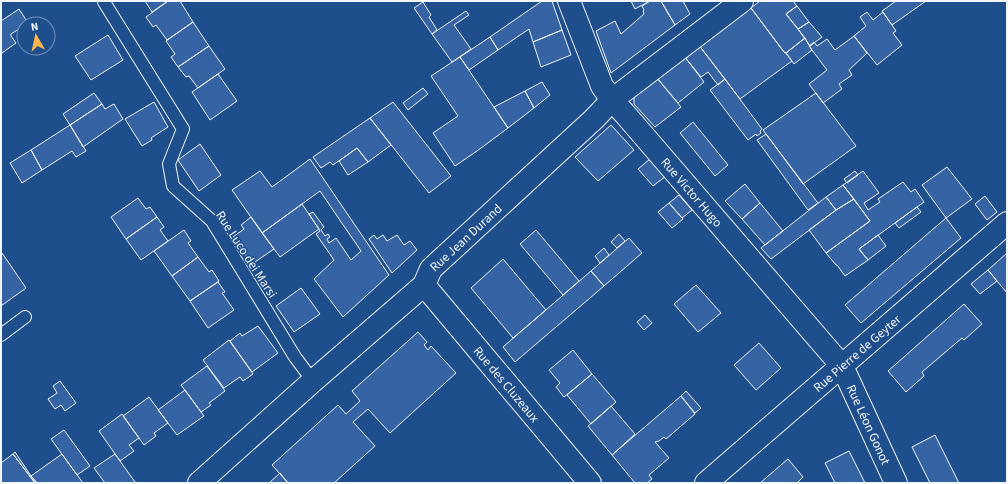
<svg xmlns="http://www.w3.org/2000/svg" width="1008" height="484" font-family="'Source Sans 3',sans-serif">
<rect width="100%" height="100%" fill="#1f4e8c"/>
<path fill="#3563a3" stroke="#f2f6ff" d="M145,1H168L152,12Z
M168,1H180L193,22L167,40L156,25L153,27L146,17Z
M542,1H552L562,30L533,42L529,29L498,50L490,37Z
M631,1H650L635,9Z
M650,1H661L675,25L611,73L596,31L615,21L621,34L644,14L643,11L644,10L642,6Z
M661,1H683L690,14L675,25Z
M760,1H793L797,6L786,14L805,38L786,53L784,52L751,8Z
M896,1H926L892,25L882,11Z
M423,2L431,15L429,17L437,30L432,34L414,8Z
M797,6L809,22L798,29L786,14Z
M751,8L784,52L786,53L792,61L740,99L698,44L710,37Z
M19,9L28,23L24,24V26L11,34V36L16,43L2,53L1,51V21Z
M466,11L469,15L454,25L471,49L452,62L432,34Z
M867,12L873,20L883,12L896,31L893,33L902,45L877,65L854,36L866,26L860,17Z
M193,22L209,46L178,67L171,57L175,54L166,41Z
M809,22L822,37L810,46L798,29Z
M562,30L571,55L541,67L533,42Z
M108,35L123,60L91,80L75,56Z
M854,36L867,53L849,70L852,75L839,84L842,89L823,103L809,84L827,70L809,46L814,42L817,46L827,39L835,50Z
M490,37L498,50L469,70L460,57Z
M805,38L812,50L794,64L786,53Z
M698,44L725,79L718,85L708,72L701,77L684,56Z
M209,46L225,69L198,88L189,76L186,77L178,67Z
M684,56L704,82L678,103L657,78Z
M460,57L508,128L477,151L455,166L433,133L458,116L431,76Z
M218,74L237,101L210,120L192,92Z
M657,78L681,107L655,127L634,104V97Z
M725,79L762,129L760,131L761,133L757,136L756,134L748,140L710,90Z
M542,82L550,95L534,108L525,91Z
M423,88L428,94L408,110L403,103Z
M525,91L534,108L508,128L494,107Z
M94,93L102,104L70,125L63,114Z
M816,93L856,146L803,184L763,130Z
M154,102L168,127L151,138L152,140L142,146L125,119Z
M393,102L451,176L429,193L370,118Z
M102,104L105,109L114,104L123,119L83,147L70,125Z
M370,118L391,145L368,162L357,148L333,165L330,162L321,168L313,157Z
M693,122L728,165L715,176L680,133Z
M70,125L86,151L76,157L72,151L42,170L31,150Z
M611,125L634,150L598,181L575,157Z
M766,134L818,203L808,210L757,140Z
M200,144L221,175L199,191L178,160Z
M357,148L368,162L348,175L339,161Z
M31,150L42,170L22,183L10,163Z
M310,159L389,275L343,317L314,279L334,260L316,234L320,231L309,214L313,212L324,227L321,230L325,236L328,234L330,237L327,239L329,243L336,238L351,260L361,251L320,191L262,233L232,190L260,171L272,187Z
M650,159L666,176L653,186L638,169Z
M947,167L972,199L946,218L922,185Z
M855,171L858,175L847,183L844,179Z
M863,171L879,193L864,203L868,210L880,202L878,199L903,182L911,192L915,189L924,202L859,249L868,260L845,276L837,265H836L826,253L870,221L843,185Z
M745,184L760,203L742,219L725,201Z
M843,185L854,199L836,210L826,197Z
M679,195L692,210L682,218L669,203Z
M985,196L997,212L987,220L975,204Z
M826,197L836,210L771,259L761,248Z
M138,198L146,209L150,207L157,217L126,239L111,217Z
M854,199L870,221L826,253L809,230L836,210Z
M669,203L683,219L672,228L658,212Z
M760,203L783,231L765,245L742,219Z
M302,204L319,229L280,257L262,233Z
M917,207L921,212L899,228L895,223Z
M157,217L164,227L160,230L168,241L141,260L126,239Z
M251,217L274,249L252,264L233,237L244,229L241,225Z
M946,218L961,238L861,323L845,305Z
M184,230L191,241L188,243L198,257L172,276L154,251Z
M536,230L579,281L563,295L520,244Z
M619,234L625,241L617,248L611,242Z
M374,235L377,239L383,235L387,241L397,235L404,245L410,241L417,250L392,273L369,239Z
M878,235L886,246L868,260L859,249Z
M629,238L642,253L604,286L591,271Z
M604,248L609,255L600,263L595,256Z
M1,253H2L26,288L1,306Z
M1007,253V293L988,270Z
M198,257L209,272L212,270L219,281L190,301L172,276Z
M503,259L546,310L513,338L471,288Z
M988,270L997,281L980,294L971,284Z
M591,271L604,286L515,362L503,347Z
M218,282L225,292L222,293L234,310L208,328L190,301Z
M696,285L721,313L698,332L674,304Z
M301,288L320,314L294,332L276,306Z
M964,304L982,324L964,340L962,338L922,372L924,376L906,392L888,371Z
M645,315L652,323L644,330L637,322Z
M258,326L278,353L252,372L230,341L240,333L242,336Z
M418,332L427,342L424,345L428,350L431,346L456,373L390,433L368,409L353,422L375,446L334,483H288L272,465L338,405L346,414L360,401L352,391Z
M229,340L253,374L243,381L240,377L224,388L203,360Z
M759,343L781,368L756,390L734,365Z
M573,350L592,374L564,397L556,387L560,383L549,370Z
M207,366L225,391L209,403L211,405L201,412L181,385Z
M592,374L616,402L591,424L567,395Z
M60,381L76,403L65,411L61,405L55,409L48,399L57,393L53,386Z
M185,390L204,416L177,435L158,410Z
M686,391L701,408L695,413L681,396Z
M681,396L695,414L666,439L664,437L659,441L655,442L669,458L649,475L652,479L647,483H635L612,455Z
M149,397L168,423L154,433L156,436L144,445L123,416Z
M611,406L635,434L612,455L588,426Z
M122,414L139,438L129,445L134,451L120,461L99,431Z
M64,430L90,466L77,475L51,439Z
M935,435L959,483H930L912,447Z
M849,451L865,483H835L825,463Z
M15,452L31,476L37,483H35L13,454Z
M13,454L35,483H1V463Z
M62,454L83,483H37L31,476Z
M115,454L135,482L134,483H105L94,468Z
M788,459L803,477L797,483H760Z
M280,473L288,483H269Z"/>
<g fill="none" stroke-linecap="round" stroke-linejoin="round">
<defs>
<path id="service" d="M104,2L183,129L169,164L173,186L212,221L295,357L313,381
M1,335L25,317"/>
<g id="minor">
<path id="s1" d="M612,100L625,114L842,366L896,483"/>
<path id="s2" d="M424,285L590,483"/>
<path id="s3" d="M706,483L1007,223"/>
</g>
<g id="tertiary">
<path d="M569,1L602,86L612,100"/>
<path id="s4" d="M199,483L313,381L424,285L431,269L594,119L612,100L742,1"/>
</g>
</defs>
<use href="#service" stroke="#f2f6ff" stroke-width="14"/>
<use href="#minor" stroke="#f2f6ff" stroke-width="24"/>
<use href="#tertiary" stroke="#f2f6ff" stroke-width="24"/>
<use href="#service" stroke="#1f4e8c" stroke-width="12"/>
<use href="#minor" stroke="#1f4e8c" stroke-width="22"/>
<use href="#tertiary" stroke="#1f4e8c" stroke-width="22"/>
</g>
<g text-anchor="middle" stroke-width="3" stroke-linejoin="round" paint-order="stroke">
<g font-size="13" fill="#f2f6ff" stroke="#1f4e8c">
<text dy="5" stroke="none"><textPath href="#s1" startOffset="122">Rue Victor Hugo</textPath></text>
<text dy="5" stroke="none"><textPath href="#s4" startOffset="364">Rue Jean Durand</textPath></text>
<text transform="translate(247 254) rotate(57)" y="5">Rue Luco dei Marsi</text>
<text dy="5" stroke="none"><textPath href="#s3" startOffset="199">Rue Pierre de Geyter</textPath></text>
<text dy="5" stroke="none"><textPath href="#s2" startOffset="129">Rue des Cluzeaux</textPath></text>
<text dy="5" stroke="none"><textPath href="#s1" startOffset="416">Rue Léon Gonot</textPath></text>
</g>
</g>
<rect width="1008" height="484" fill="none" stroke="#f2f6ff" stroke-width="4"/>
<g transform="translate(36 36) rotate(351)"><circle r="19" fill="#1f4e8c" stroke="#7391ba"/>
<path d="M0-3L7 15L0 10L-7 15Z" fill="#ffb74d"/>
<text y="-6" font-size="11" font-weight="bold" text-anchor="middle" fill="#f2f6ff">N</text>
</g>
</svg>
